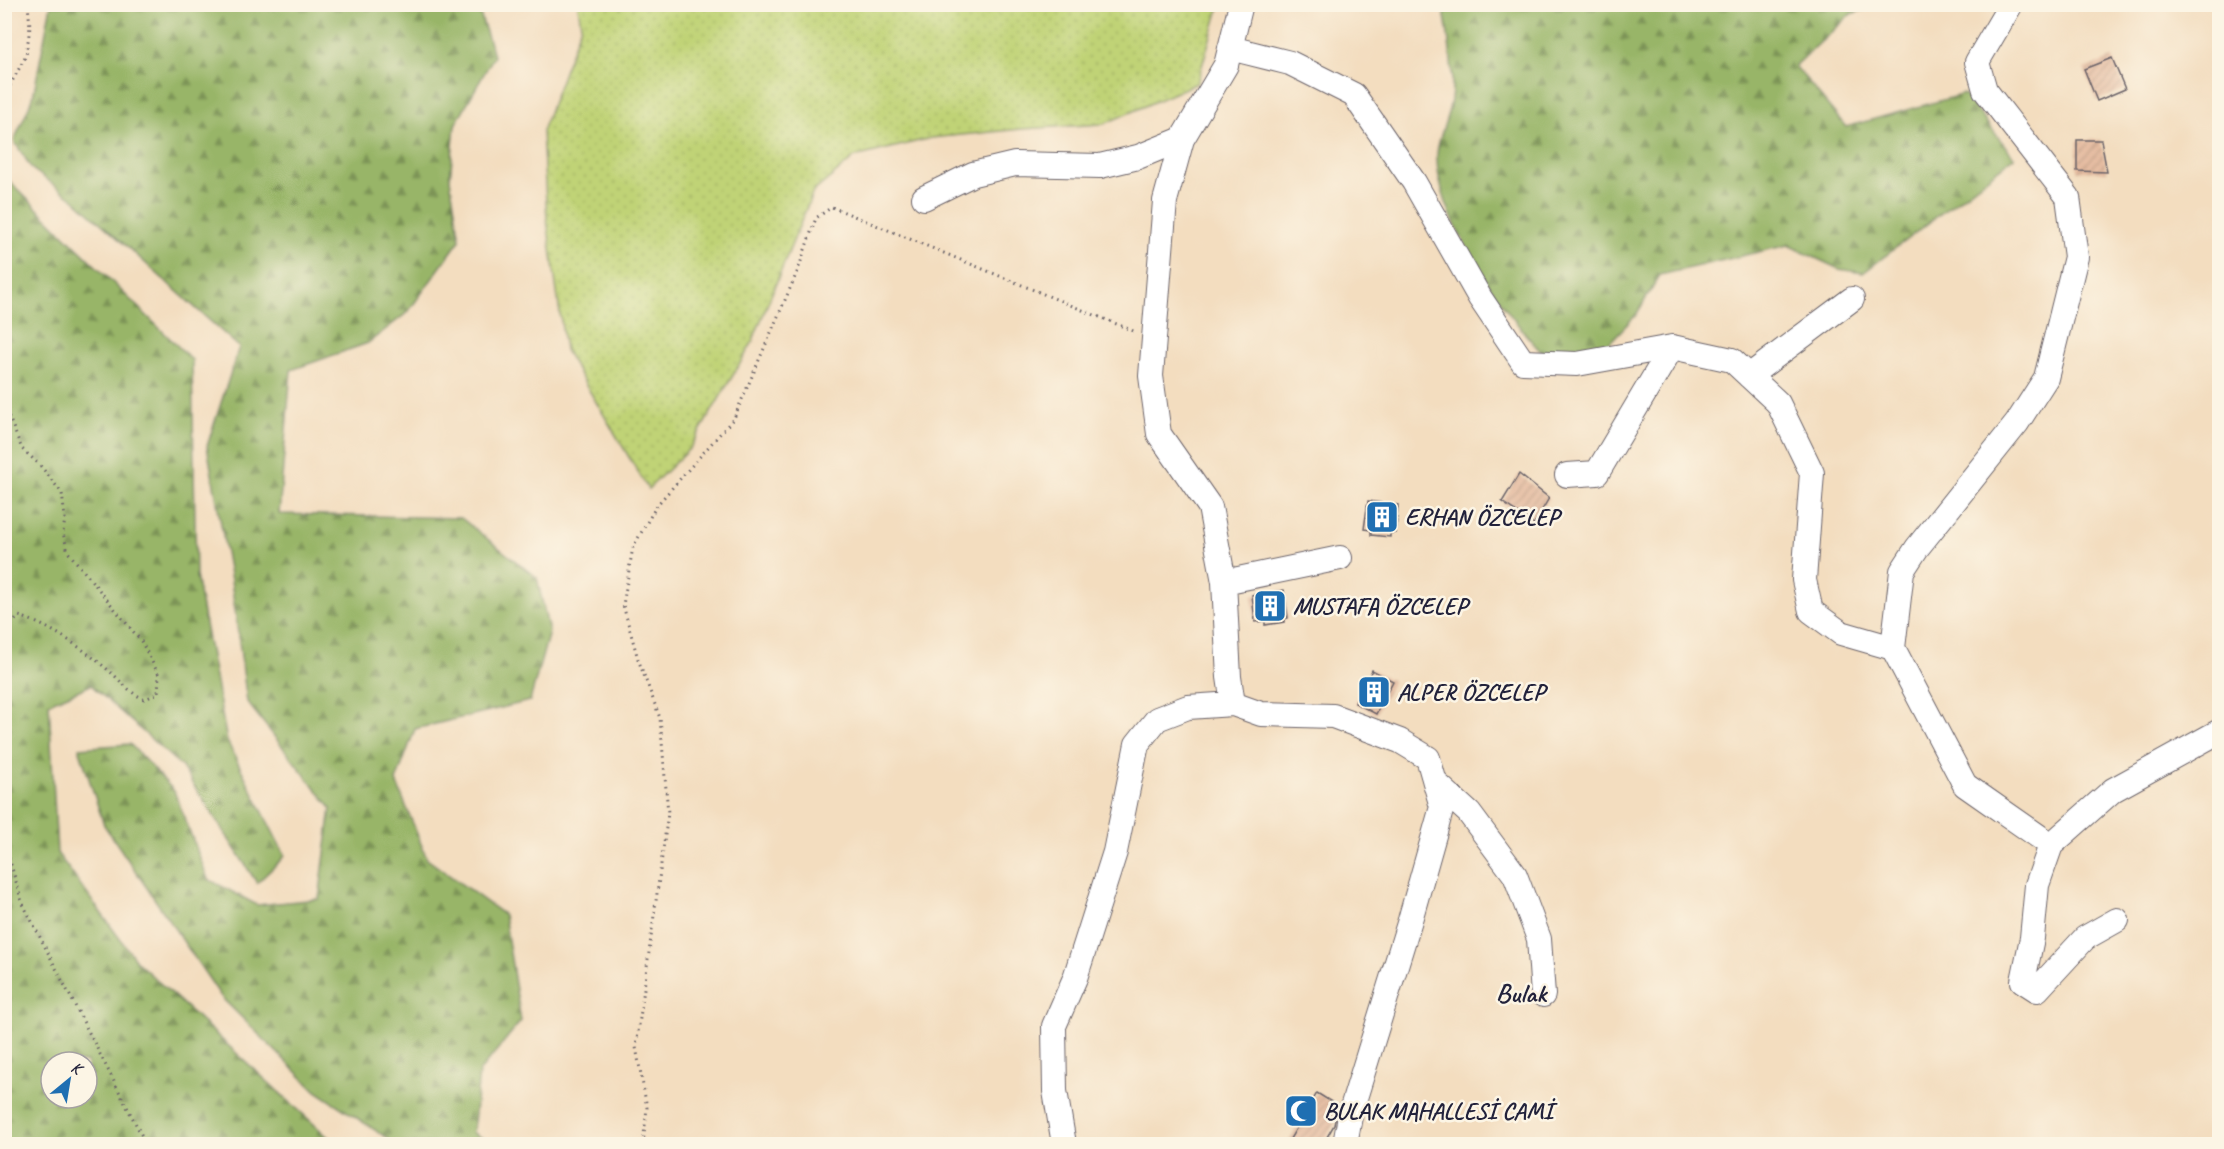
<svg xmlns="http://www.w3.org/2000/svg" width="2224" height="1149" font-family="Caveat,sans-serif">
<defs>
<pattern id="green-dots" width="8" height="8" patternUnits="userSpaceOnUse" patternTransform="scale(1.5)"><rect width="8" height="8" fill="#c0d376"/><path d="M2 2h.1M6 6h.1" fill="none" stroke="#a5b567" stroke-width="1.8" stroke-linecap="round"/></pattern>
<pattern id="forest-firs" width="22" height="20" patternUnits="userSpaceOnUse" patternTransform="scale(1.5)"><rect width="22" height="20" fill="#98b567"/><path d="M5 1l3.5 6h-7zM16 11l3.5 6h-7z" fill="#7c9356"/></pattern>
<pattern id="building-hatch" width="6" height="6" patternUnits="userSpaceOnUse" patternTransform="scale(1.5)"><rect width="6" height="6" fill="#e4b99d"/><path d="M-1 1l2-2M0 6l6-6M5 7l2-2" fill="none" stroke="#c39f88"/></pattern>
</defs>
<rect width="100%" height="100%" fill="#fcf5e5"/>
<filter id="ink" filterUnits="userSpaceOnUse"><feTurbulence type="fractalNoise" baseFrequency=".0167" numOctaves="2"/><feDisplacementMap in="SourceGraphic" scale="12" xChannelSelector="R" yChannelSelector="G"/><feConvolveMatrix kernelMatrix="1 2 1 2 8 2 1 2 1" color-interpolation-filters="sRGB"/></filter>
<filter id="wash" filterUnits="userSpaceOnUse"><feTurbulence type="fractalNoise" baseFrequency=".008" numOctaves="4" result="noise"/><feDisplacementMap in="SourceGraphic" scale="24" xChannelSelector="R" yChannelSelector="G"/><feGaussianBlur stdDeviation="1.35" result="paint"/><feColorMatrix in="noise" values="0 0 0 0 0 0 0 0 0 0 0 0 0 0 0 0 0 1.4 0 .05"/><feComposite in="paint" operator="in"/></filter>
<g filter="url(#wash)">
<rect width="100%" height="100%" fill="#f3ddbf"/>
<path fill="url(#green-dots)" stroke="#717a58" stroke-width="1.5" d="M578,5V4L1220,5L1197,83L1104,124L1022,129L931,138L855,157L813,192L751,345L690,448L648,489L565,350L547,220L542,131L581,26Z"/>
<path fill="url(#forest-firs)" stroke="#5d6c51" stroke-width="1.5" fill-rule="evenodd" d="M1881,4L1851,14L1795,66L1846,127L1964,94L2014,157L1863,273L1839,269L1788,245L1660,275L1636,315L1608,344L1543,354C1502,310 1435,215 1437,154C1438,138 1447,121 1450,105C1456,79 1448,32 1443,5Z
M51,5H477L494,56L455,125L450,179L460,240L408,312L368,343L291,370L279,514L461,518L537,578L549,632L530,701L415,729L396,781L427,859L504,915L521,1021L479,1072L473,1133L493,1144H396L316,1091L222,998L104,825L79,748L130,744L174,791L208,879L257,905L319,899L331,808L247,702L231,580L207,446L239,347L75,200L32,169L14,141L33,97Z
M4,176L192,360L196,576L227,741L285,856L257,883L182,767L91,685L49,703L57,853L137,962L328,1137L343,1144H5ZM51,1062H87V1098H51Z"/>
<g id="blocks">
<path fill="url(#building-hatch)" d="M2112,58L2125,89L2097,101L2084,69Z
M2077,140H2101L2107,172L2077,171Z
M1519,474L1549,498L1534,524L1502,502Z
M1368,501L1398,505L1396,533H1390V537L1371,535V530L1364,529Z
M1284,590L1288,618L1284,619V622L1265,625V621L1255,622L1252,595Z
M1372,670L1393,681L1376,714L1355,703Z
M1317,1093L1338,1106L1334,1125L1323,1144H1287Z"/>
</g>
</g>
<g filter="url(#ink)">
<use href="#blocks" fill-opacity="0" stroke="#6b6369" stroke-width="1.5"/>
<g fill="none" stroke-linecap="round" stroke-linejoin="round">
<defs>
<path id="minor" d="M1241,4L1226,65L1182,139L1165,201L1151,376L1159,434L1210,507L1224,582L1229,677L1233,704L1261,714L1333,716L1400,741L1428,758L1442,807L1410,920L1351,1111L1345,1144
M1230,48L1290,63L1354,95L1414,182L1480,298L1523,362L1577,364L1672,347L1732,360L1778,403L1812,473L1804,580L1811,611L1841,633L1893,648L1965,785L2051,845L2037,885L2032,938L2023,981L2037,990L2085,938L2117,920
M924,198L973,174L1015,164L1100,166L1138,157L1182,139
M1749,376L1852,299
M1567,475L1597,473L1672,347
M1224,582L1340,558
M1893,648L1902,571L1917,548L2017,423L2046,378L2076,257L2068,197L1985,90L1977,62L2011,4
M1435,782L1469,813L1515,875L1539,939L1543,995
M2051,845L2113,790L2220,731
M1064,1144L1055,1091L1054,1026L1075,978L1115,852L1137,744L1157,719L1188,707L1233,704"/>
</defs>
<use href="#minor" stroke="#6b6369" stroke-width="26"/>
<path stroke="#6b6369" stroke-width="3" stroke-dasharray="1.5 4.5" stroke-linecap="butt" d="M4,96L26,56L30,27L28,4
M4,399L6,410L22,449L39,464L62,493L65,518L63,533L68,552L141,641L159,675L158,694L144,699C131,693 125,686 115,676C88,652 54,627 19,616L8,628L4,649
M4,780V810
M4,841L22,902L146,1144
M643,1144L647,1108L636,1047L668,813L660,718L638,659L623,605L633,547L657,505L734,418L798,270L816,218L832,207L1136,332"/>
<use href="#minor" stroke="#fff" stroke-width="24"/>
</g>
</g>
<defs>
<symbol id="building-square" viewBox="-11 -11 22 22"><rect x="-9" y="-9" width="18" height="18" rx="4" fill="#1f6fb2" stroke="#fcf5e5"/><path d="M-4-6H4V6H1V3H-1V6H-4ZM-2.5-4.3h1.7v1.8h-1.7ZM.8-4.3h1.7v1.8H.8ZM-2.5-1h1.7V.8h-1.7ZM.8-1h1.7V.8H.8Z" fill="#fff"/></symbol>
<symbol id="mosque-square" viewBox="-11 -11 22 22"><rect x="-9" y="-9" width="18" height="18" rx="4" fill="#1f6fb2" stroke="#fcf5e5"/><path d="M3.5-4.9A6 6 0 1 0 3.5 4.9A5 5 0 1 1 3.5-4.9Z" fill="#fff"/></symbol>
</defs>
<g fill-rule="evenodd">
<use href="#building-square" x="1363" y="498" width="38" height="38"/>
<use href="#building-square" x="1251" y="587" width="38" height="38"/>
<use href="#building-square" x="1355" y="673" width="38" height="38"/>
<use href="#mosque-square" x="1282" y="1092" width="38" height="38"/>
</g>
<g text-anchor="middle" stroke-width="5" stroke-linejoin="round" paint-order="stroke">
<g font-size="24" font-weight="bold" fill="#22223b" stroke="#fcf5e5" text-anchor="start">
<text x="1405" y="525">ERHAN ÖZCELEP</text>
<text x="1293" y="614">MUSTAFA ÖZCELEP</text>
<text x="1397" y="700">ALPER ÖZCELEP</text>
<text x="1324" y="1119">BULAK MAHALLESİ CAMİ</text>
</g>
<g font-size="27" font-weight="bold" fill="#22223b" stroke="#fcf5e5">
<text x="1521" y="1002">Bulak</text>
</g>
</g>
<rect width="2224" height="1149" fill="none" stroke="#fcf5e5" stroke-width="24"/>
<g transform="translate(69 1080) rotate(30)"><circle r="28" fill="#fcf5e5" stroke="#a5a1a1" stroke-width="1.5"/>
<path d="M0-4.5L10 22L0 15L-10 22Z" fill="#1f6fb2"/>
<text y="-9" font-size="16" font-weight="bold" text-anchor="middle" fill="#22223b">K</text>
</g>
</svg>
